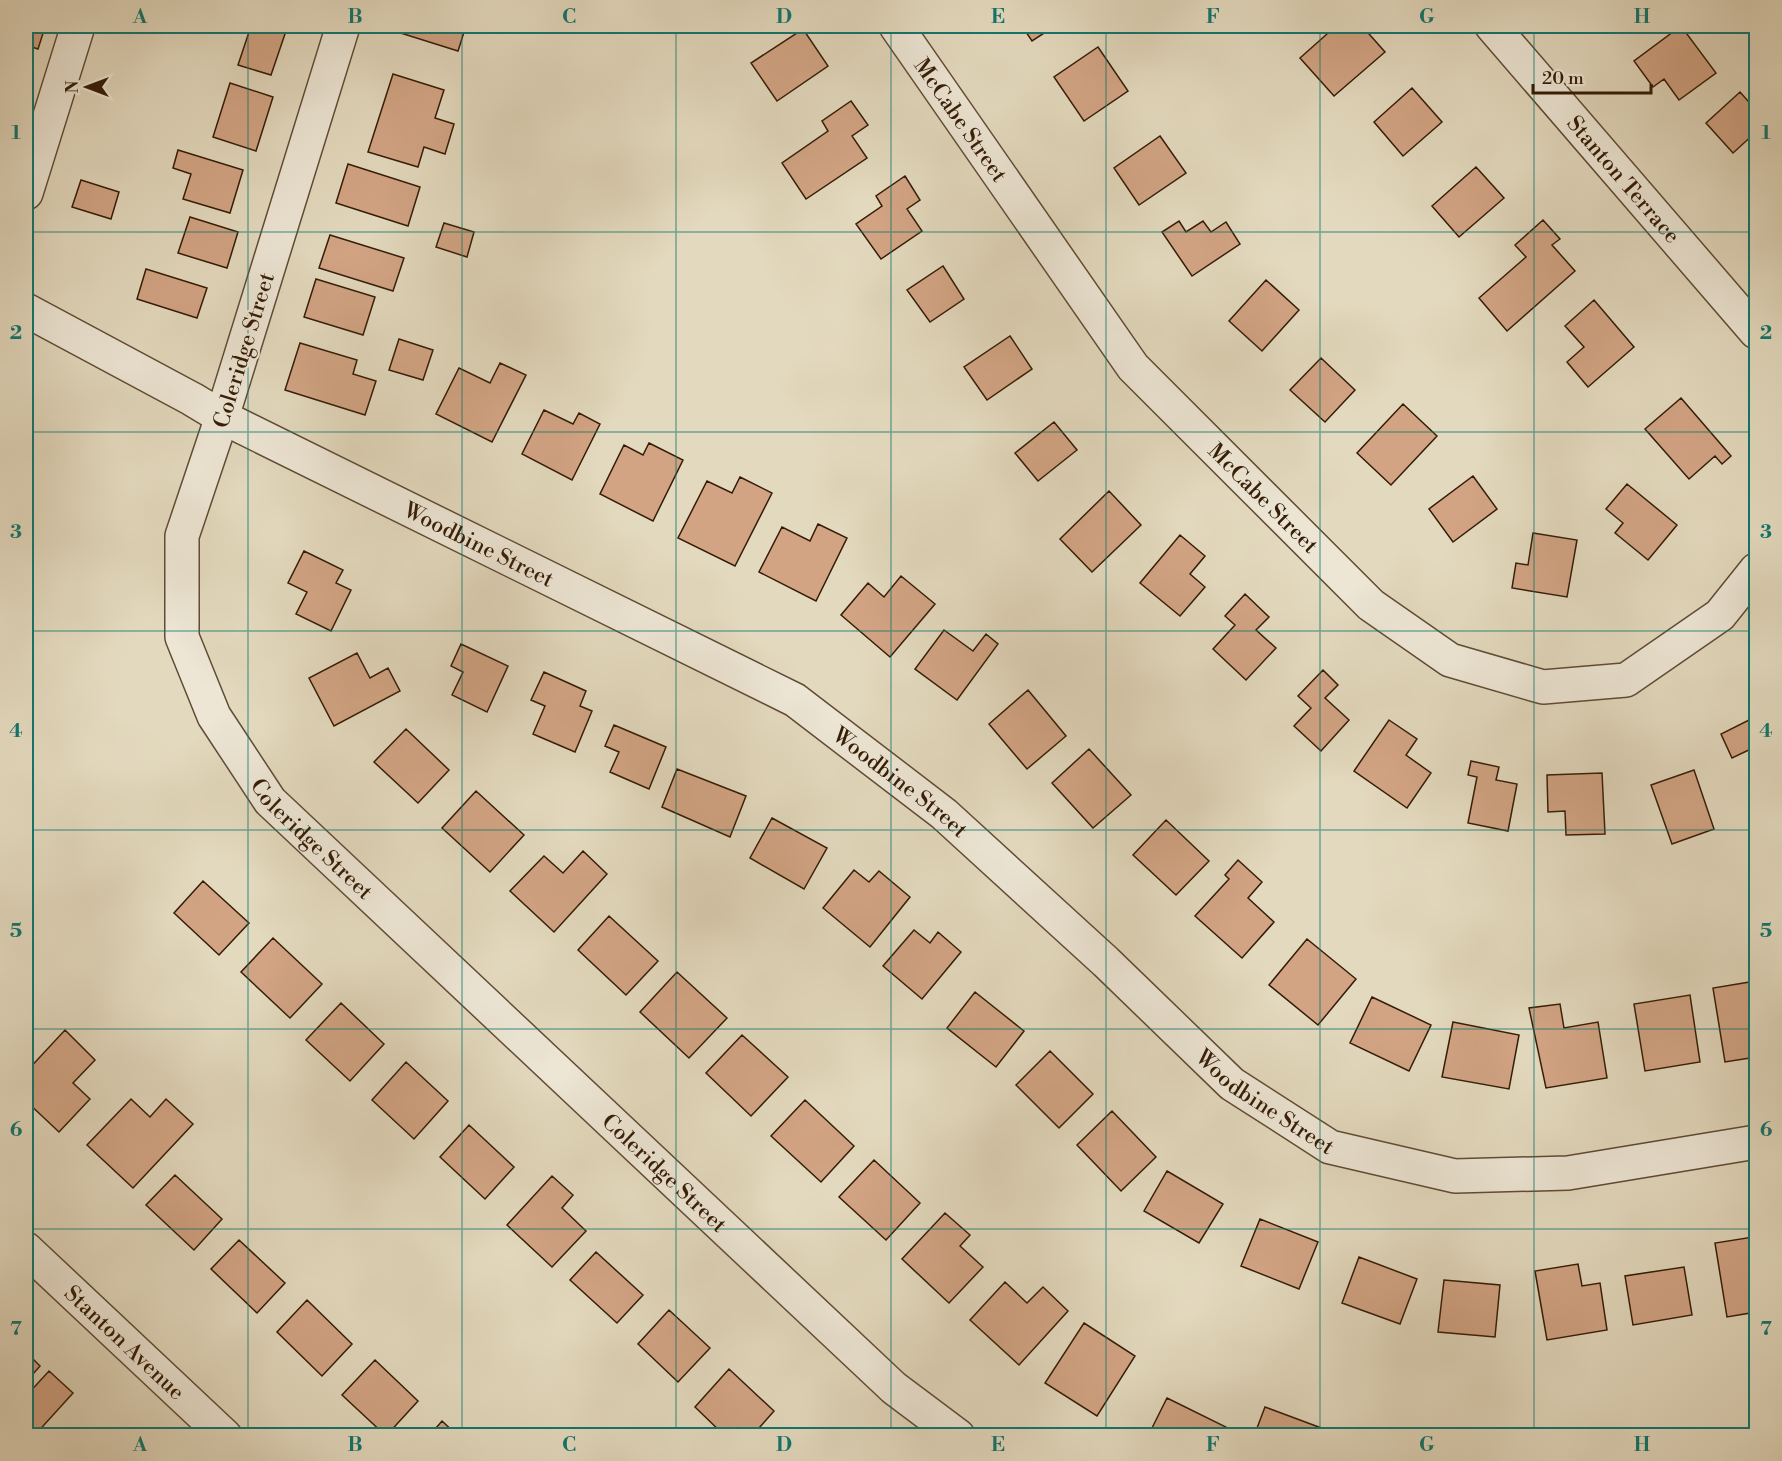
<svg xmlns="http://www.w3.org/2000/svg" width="1782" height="1461" font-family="'Libre Bodoni',serif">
<rect width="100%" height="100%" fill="#e3d9be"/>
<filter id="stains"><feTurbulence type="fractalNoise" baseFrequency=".00333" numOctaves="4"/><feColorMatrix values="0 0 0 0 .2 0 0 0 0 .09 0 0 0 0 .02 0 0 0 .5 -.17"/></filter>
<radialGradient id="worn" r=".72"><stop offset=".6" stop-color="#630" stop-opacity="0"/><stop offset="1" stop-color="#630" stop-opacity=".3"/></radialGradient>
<path fill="#d2a484" stroke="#341c06" stroke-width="1.5" d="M26,26L45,27L38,49L26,45Z
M251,26H278L287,28L271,75L238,65Z
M392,26H466L458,51L391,30Z
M1022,26H1055L1032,41Z
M1336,26H1362L1385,52L1334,96L1300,58Z
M1681,26L1716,73L1679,100L1664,79L1653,87L1634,61Z
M803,29L828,66L777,101L751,63Z
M1098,47L1128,91L1084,121L1054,77Z
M393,74L444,90L435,118L454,124L445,154L424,147L418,167L368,152Z
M230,83L273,97L256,151L213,137Z
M1412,88L1442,122L1403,156L1374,122Z
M1740,92L1756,110V132L1733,153L1706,123Z
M851,101L868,125L852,136L867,158L806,199L782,163L828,131L822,121Z
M1160,136L1186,173L1139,205L1114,168Z
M178,150L243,170L230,213L183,199L191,174L173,168Z
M348,164L420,187L408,226L336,203Z
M1476,167L1504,198L1459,237L1432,206Z
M905,176L920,200L907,209L922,231L881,259L856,224L882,206L876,196Z
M81,180L119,192L111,219L72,207Z
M190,217L238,232L227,268L178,253Z
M1543,220L1560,239L1552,245L1575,271L1507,331L1479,298L1526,257L1515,245Z
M1179,221L1186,232L1203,221L1211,232L1226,222L1240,244L1192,276L1162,232Z
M444,223L474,232L467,257L436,247Z
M330,235L404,258L393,291L319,268Z
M943,266L964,299L930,322L907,290Z
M146,269L207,288L197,318L137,299Z
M316,279L375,297L363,335L304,317Z
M1266,280L1299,310L1262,351L1229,321Z
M1594,300L1634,347L1588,387L1567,362L1584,347L1565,326Z
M1010,336L1032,369L987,400L964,367Z
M399,339L433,350L423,380L389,370Z
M300,343L357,360L353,374L376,381L365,415L285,390Z
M1321,358L1355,390L1325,422L1290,390Z
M500,363L526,375L492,442L436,414L459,368L490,383Z
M1681,398L1731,456L1722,464L1715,456L1689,479L1645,429Z
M1403,404L1437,436L1391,485L1357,453Z
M544,410L573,424L579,413L600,424L572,480L522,454Z
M1054,422L1077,450L1038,481L1015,453Z
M649,443L683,460L653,521L600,494L624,445L643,455Z
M1473,476L1497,509L1453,542L1429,509Z
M740,477L772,493L735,566L678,538L707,481L732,493Z
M1627,484L1677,525L1648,560L1615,533L1623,523L1606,509Z
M1109,491L1141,525L1092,572L1060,539Z
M818,524L847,538L816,601L759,572L782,527L810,541Z
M1533,533L1577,540L1567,597L1512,588L1516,563L1528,565Z
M1180,535L1205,556L1190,574L1205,587L1180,616L1140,583Z
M304,551L343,570L336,583L351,590L331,631L296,614L307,592L288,583Z
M901,576L935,604L890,657L841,615L868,583L884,597Z
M1245,594L1269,617L1256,630L1276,648L1246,680L1213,649L1235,625L1225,616Z
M944,630L973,651L986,634L998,644L957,700L915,669Z
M461,644L508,666L487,712L452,695L463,672L451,666Z
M357,653L370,678L388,668L400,691L334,726L309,678Z
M1323,670L1338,685L1325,698L1349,720L1321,751L1294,726L1311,708L1298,696Z
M544,672L586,691L580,706L592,711L575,752L533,734L545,706L531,700Z
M1028,690L1066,736L1027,769L989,724Z
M1751,719L1754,725L1756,724V750L1755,747L1732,758L1721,734Z
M1389,720L1417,739L1406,755L1431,773L1407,808L1354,771Z
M614,725L666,747L649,789L610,772L619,752L605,746Z
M406,729L449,770L418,803L374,762Z
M1089,749L1131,795L1093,828L1052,783Z
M1471,761L1499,767L1496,780L1517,784L1508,831L1468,823L1477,777L1468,775Z
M677,769L746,796L730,837L662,807Z
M1694,770L1714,829L1672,844L1651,785Z
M1602,773L1605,834L1566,835L1565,811L1548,812L1547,775Z
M476,791L524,835L490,872L442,828Z
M772,818L827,848L804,889L750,858Z
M1166,820L1209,861L1176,895L1133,855Z
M583,851L607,874L554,932L510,891L544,856L563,873Z
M1238,860L1262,882L1248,898L1274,922L1242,958L1195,916L1229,879L1225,875Z
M854,870L869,882L879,871L910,897L870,947L823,908Z
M203,881L249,923L219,955L174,913Z
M609,916L658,961L626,995L578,950Z
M914,930L930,943L938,932L961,952L922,999L883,966Z
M273,938L322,984L290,1018L241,972Z
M1307,939L1356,979L1318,1025L1269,985Z
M677,972L727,1018L689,1058L640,1012Z
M1756,981V1057L1725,1062L1713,988Z
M975,992L1024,1031L996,1067L947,1028Z
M1690,995L1700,1062L1645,1071L1634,1004Z
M1372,997L1431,1025L1409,1071L1350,1043Z
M341,1003L384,1044L350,1081L306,1040Z
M1560,1004L1564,1028L1598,1022L1607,1078L1546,1088L1529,1008Z
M1453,1022L1519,1035L1509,1089L1442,1077Z
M65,1030L95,1060L73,1083L90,1099L59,1132L26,1101V1072Z
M742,1035L788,1077L751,1116L706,1073Z
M1050,1051L1093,1094L1059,1128L1016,1085Z
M406,1062L448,1101L414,1139L372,1100Z
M131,1099L150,1117L166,1099L193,1124L133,1188L87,1145Z
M805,1100L854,1146L821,1182L771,1136Z
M1112,1111L1156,1157L1121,1191L1077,1145Z
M469,1125L514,1167L485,1199L440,1157Z
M874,1160L920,1203L886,1240L839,1197Z
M1167,1171L1223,1204L1199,1243L1144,1211Z
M175,1175L222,1219L194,1250L146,1205Z
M552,1176L573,1195L562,1208L586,1231L552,1267L507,1225Z
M945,1213L970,1235L960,1246L983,1267L949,1303L902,1259Z
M1260,1219L1318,1242L1299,1289L1241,1266Z
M1753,1237L1756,1257V1312L1727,1317L1715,1243Z
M239,1240L285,1283L257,1313L211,1269Z
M596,1252L643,1295L617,1323L570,1280Z
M1359,1257L1417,1279L1400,1324L1342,1303Z
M1578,1264L1582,1286L1600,1283L1607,1330L1547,1340L1535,1271Z
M1684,1267L1692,1315L1633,1325L1625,1276Z
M1444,1280L1500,1285L1495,1337L1438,1332Z
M1005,1282L1027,1303L1043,1287L1068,1311L1019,1365L970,1320Z
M307,1300L352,1344L322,1376L277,1332Z
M669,1310L710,1348L678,1382L638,1344Z
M1084,1323L1135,1356L1097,1416L1045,1383Z
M26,1352L40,1366L26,1382Z
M375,1360L418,1401L386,1436L342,1395Z
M729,1369L774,1411L752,1436H725L695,1407Z
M49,1371L73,1393L34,1436H26V1396Z
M1167,1398L1228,1428L1225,1436H1148Z
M1265,1407L1324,1429L1321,1436H1254Z
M442,1421L458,1436H429Z"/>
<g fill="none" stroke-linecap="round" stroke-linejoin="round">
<defs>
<g id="minor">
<path id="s1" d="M343,26L222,417L182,536V637L214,716L270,801L894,1388L958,1436"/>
<path id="s2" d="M896,26L1133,367L1371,605L1450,660L1543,687L1626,680L1720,615L1756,570"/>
<path id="s3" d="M1492,26L1756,332"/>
<path d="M26,193L78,26"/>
<path id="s4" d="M26,310L192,399L222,417L795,700L944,814L1106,962L1232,1084L1330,1147L1455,1176L1568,1173L1756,1142"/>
<path id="s5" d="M26,1249L225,1436"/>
</g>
</defs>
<use href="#minor" stroke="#604b34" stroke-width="36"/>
<use href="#minor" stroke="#ede6d5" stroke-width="33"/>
</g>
<path fill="none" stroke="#0f766e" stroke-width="1.5" stroke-opacity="0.55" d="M248,26V1436M462,26V1436M676,26V1436M891,26V1436M1106,26V1436M1320,26V1436M1534,26V1436M26,232H1756M26,432H1756M26,631H1756M26,830H1756M26,1029H1756M26,1229H1756"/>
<g text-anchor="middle" stroke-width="4.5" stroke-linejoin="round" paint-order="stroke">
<g font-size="22" fill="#341c06" stroke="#ede6d5">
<text dy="8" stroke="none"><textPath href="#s2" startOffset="114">McCabe Street</textPath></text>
<text dy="8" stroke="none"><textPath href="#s3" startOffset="202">Stanton Terrace</textPath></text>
<text transform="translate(243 350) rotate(-73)" y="8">Coleridge Street</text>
<text dy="8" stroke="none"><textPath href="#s2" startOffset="600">McCabe Street</textPath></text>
<text dy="8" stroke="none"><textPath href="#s4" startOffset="510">Woodbine Street</textPath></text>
<text dy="8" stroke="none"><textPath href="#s4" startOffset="996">Woodbine Street</textPath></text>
<text dy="8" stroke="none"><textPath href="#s1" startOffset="879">Coleridge Street</textPath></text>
<text dy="8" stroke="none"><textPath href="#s4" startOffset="1482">Woodbine Street</textPath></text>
<text dy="8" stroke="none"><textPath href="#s1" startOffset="1365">Coleridge Street</textPath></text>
<text dy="8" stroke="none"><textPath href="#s5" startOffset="136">Stanton Avenue</textPath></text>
</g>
</g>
<rect width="1782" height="1461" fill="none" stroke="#e3d9be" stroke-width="66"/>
<g transform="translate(87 87) rotate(270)" stroke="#ede6d5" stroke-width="4.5" paint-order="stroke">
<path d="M0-4.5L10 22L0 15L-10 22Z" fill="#341c06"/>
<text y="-9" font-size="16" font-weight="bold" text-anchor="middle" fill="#341c06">N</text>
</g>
<path d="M1533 84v9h118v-9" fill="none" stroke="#341c06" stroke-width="3"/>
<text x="1542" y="84" font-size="18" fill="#341c06" stroke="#ede6d5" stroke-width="4.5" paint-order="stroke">20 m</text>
<rect x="33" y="33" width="1716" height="1395" fill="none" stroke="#0f766e" stroke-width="2"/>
<g font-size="20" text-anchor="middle" font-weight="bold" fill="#0f766e">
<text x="140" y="23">A</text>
<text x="355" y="23">B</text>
<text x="569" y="23">C</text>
<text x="784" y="23">D</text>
<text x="998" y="23">E</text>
<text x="1213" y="23">F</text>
<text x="1427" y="23">G</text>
<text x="1642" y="23">H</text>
<text x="16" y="139">1</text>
<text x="1766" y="139">1</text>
<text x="16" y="339">2</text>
<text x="1766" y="339">2</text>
<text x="16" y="538">3</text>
<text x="1766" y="538">3</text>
<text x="16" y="737">4</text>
<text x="1766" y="737">4</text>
<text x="16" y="937">5</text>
<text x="1766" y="937">5</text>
<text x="16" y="1136">6</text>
<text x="1766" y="1136">6</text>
<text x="16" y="1335">7</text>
<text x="1766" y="1335">7</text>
<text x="140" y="1451">A</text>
<text x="355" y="1451">B</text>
<text x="569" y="1451">C</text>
<text x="784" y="1451">D</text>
<text x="998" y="1451">E</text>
<text x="1213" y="1451">F</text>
<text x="1427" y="1451">G</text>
<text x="1642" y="1451">H</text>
</g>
<rect width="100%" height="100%" filter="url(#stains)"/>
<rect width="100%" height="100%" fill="url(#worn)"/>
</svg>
